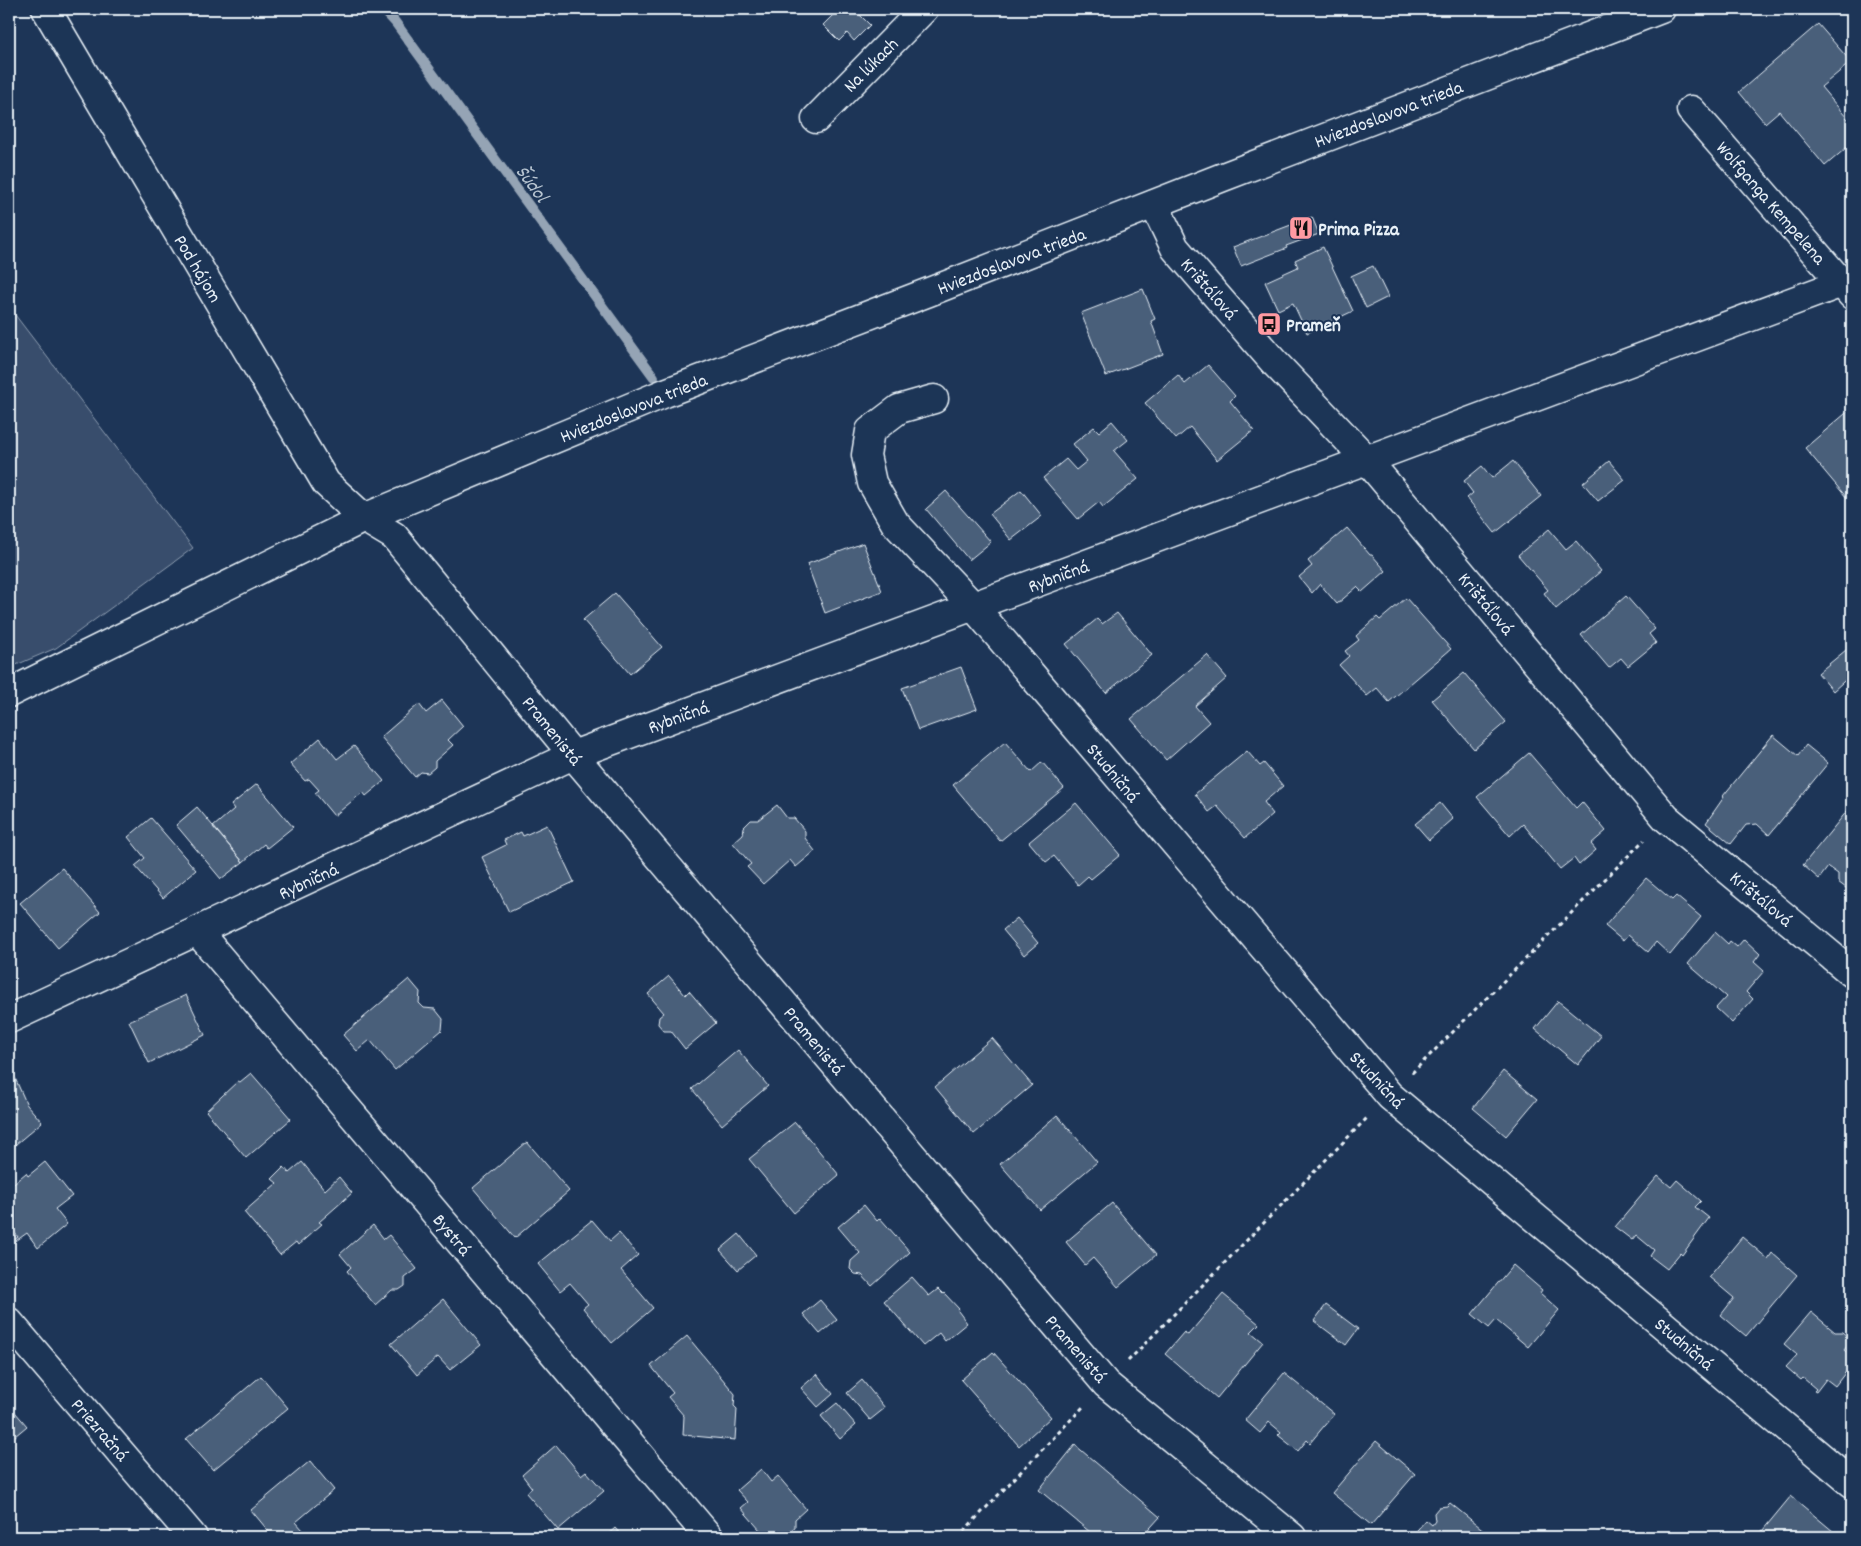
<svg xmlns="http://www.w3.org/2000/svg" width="1861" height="1546" font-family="Dekko,sans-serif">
<rect width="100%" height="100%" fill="#1d3557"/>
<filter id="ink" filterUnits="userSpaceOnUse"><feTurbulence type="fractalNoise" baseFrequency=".02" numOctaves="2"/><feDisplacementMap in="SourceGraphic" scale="10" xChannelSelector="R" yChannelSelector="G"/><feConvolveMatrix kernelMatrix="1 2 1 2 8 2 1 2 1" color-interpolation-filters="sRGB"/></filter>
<g filter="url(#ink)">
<path fill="#374d6c" stroke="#909fb2" d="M9,307L193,548L56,648L9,668Z"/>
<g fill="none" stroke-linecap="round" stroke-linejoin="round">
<path stroke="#95a4b5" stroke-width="10" d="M383,9L395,22L654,377"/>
</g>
<path fill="#495e7a" stroke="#e8f1f8" d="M839,9H854L870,25L854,41L847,33L839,41L823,25Z
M1818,24L1851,62L1821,87L1852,124V143L1825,166L1779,111L1765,123L1739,92Z
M1312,217L1319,234L1286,246L1287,248L1241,266L1233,247Z
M1323,247L1353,311L1307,333L1293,303L1278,310L1265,282L1298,267L1295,260Z
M1373,266L1388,297L1366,308L1351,276Z
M1143,289L1155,319L1151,321L1163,354L1106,376L1081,313Z
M1208,365L1235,396L1230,401L1254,430L1217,460L1190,427L1176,439L1145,403L1178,375L1185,384Z
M1852,408V504L1805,448Z
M1112,421L1128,440L1114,451L1138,479L1103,507L1099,502L1078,519L1043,478L1066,459L1076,470L1087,461L1073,444L1094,427L1099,432Z
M1513,461L1541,496L1495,533L1467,498L1473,493L1464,481L1482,466L1492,478Z
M1609,461L1625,480L1598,501L1583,483Z
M1021,490L1042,516L1011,540L990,514Z
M946,491L991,542L969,560L926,509Z
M1347,528L1370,555H1372L1386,571L1362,592L1357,587L1337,604L1320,584L1312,593L1299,577L1312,566L1308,561Z
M1549,529L1566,549L1576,541L1601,571L1556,609L1544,593L1548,590L1518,555Z
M863,543L882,591L825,613L807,564Z
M615,593L662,647L630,674L583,620Z
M1626,596L1655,629L1649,634L1656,643L1628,666L1621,658L1609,668L1581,635Z
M1406,598L1451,649L1389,702L1377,688L1367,696L1339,665L1349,656L1345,651L1359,640L1356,636L1377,617L1380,620Z
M1117,613L1152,655L1106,693L1066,644L1097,619L1102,624Z
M1846,650L1852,658V674L1833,691L1818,673Z
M1207,655L1227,678L1195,706L1209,722L1166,760L1131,719Z
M961,667L977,709L918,730L902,688Z
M1464,673L1506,722L1474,749L1432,700Z
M442,700L463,726L448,740L453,745L435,761V767L428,773L421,772L415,777L381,737L419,704L426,713Z
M1773,735L1798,756L1806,745L1828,763L1769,835L1757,824L1746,825L1731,844L1706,823L1724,797L1723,796Z
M320,738L337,759L354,746L384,781L366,796L363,792L334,816L315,793L319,790L309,779L305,781L290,764Z
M1005,742L1031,772L1042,762L1064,788L1000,841L953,785Z
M1247,751L1260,766L1264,763L1283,786L1264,802L1273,814L1245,838L1217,806L1209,812L1195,794Z
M1529,753L1576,808L1582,802L1606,831L1591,844L1596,850L1579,865L1574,858L1560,869L1523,824L1510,836L1477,797Z
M257,784L293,827L267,848L264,844L243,862L213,827L234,809L231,805Z
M1076,803L1120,855L1091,879L1088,876L1078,885L1054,856L1046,862L1029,842Z
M1440,803L1453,819L1429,840L1415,824Z
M777,805L787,818H794L805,831V838L815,851L796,867L790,860L763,884L747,867L751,864L733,843L743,834L744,827L751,820H758Z
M1852,805V887L1846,888L1838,882V874L1828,867L1819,879L1803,865Z
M197,807L243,862L221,879L176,825Z
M151,818L196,870L163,898L135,866L145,858L128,837Z
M547,825L574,882L509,912L482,857L506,845L504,840L521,832L523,836Z
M62,868L100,912L58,948L20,903Z
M1646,878L1672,900L1676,896L1701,917L1670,955L1656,942L1648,952L1628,935L1623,941L1605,926Z
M1017,918L1038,943L1024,955L1003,930Z
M1715,932L1728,944L1730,941L1737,947L1744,939L1760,954L1754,962L1764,971L1746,992L1753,999L1732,1023L1716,1008L1726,997L1688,964Z
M669,976L685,995L689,991L716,1023L685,1049L671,1031H664L658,1024L659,1017L664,1013L648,994Z
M409,979L420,992L419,1003L424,1008L435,1009L443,1019L442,1030L395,1070L370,1040L357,1051L343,1035Z
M186,995L205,1035L149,1063L129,1021Z
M1558,1001L1601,1036L1578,1065L1535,1029Z
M992,1038L1032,1085L974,1134L935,1087Z
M738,1050L768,1086L722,1125L692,1089Z
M1503,1071L1537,1099L1506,1136L1473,1108Z
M251,1073L291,1119L246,1158L206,1111L238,1081L240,1082Z
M15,1078L27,1105L42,1122L9,1150V1081Z
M1057,1115L1097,1162L1040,1210L1000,1164Z
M795,1122L839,1175L794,1213L749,1159Z
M527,1142L569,1191L515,1238L473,1188Z
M45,1162L72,1196L55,1209L67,1224L38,1248L27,1233L13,1243L11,1242L18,1237L9,1225V1187L26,1173L28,1176Z
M302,1162L325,1190L339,1177L352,1193L319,1222L322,1224L298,1245L296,1242L280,1255L244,1212L277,1183L272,1179L284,1167L289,1173Z
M1658,1176L1671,1187L1677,1180L1701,1201L1695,1207L1709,1218L1682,1255L1680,1253L1667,1269L1650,1256L1654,1250L1636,1235L1632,1240L1615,1227Z
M1112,1203L1156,1255L1118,1287L1093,1258L1085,1265L1066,1242Z
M864,1205L877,1221L880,1218L910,1252L872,1286L862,1275L855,1274L850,1269L851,1261L860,1253L838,1227Z
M592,1220L610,1241L619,1233L638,1255L621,1270L653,1308L612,1343L583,1308L588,1304L570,1283L560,1291L538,1264Z
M373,1225L384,1239L389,1235L417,1269L405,1278V1286L399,1290H392L375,1305L347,1271L351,1267L340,1254Z
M739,1234L756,1255L738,1270L720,1250Z
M1742,1237L1768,1259L1772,1253L1797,1275L1746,1336L1721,1315L1734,1298L1709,1277Z
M1513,1265L1542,1290L1540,1293L1559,1310L1528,1347L1496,1320L1489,1328L1472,1314Z
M912,1277L929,1296L938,1289L943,1294L944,1293L959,1309L958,1311L967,1323L945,1341L939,1333L923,1346L884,1301Z
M1223,1294L1259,1324L1251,1332L1263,1342L1217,1398L1165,1354L1184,1332L1188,1335Z
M443,1299L481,1345L450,1370L438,1357L417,1375L391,1344Z
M820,1300L837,1320L820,1334L803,1314Z
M1326,1305L1358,1329L1346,1345L1314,1321Z
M1811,1312L1835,1332H1842L1848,1337L1849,1344L1844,1350L1852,1357V1364L1835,1386L1826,1379L1816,1392L1814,1391L1816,1389L1803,1378L1801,1380L1786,1367L1797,1355L1784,1344Z
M687,1336L735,1394L734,1406L737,1409L735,1440L683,1435L684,1416L668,1397L673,1393L651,1366Z
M993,1352L1051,1417L1019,1446L961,1380Z
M1284,1373L1334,1414L1310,1443L1307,1440L1298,1451L1278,1435L1281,1432L1269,1422L1260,1433L1245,1420Z
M817,1374L833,1394L818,1407L801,1388Z
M261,1376L288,1408L213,1470L186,1439Z
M862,1380L885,1408L870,1420L847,1393Z
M837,1403L856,1425L840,1439L821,1416Z
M9,1405L27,1426L9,1441Z
M1376,1441L1415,1474L1371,1525L1332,1493Z
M556,1445L581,1475L586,1471L604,1491L558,1530L526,1493L532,1488L522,1475Z
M1075,1445L1160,1517L1142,1537H1096L1039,1490Z
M310,1461L334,1490L296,1522L309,1537H265L270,1533L251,1510Z
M761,1469L771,1482L778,1476L806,1509L795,1519V1527L788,1532H781L774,1537H766L741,1508L748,1502L737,1490Z
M1791,1496L1840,1537L1758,1536Z
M1450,1503L1491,1536L1489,1537H1411L1426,1520L1432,1525L1435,1521L1434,1513L1439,1507L1447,1506Z
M615,1528L623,1537H605Z"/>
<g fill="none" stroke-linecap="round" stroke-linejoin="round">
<defs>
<path id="minor" d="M46,9L326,483L364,518L394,536L573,755L1106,1384L1292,1537
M1691,110L1852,295
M816,119L924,9
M1154,204L1175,248L1273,361L1367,460L1666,818L1852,973
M934,399L899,409L870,431L866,455L872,483L895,523L973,606L1390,1096L1852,1483
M9,693L364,518L665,393L929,292L1223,177L1661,9
M198,932L709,1537
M9,1019L573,755L1842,283
M9,1322L193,1537"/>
</defs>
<use href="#minor" stroke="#e8f1f8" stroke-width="31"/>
<path stroke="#e8f1f8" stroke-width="3" stroke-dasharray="4 4" stroke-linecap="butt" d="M1412,1073L1644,840
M1128,1361L1367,1118
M958,1537L1085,1405"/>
<use href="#minor" stroke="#1d3557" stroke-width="28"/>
</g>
</g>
<defs>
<symbol id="restaurant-square" viewBox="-11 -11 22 22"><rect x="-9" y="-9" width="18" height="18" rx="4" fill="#ff9aa2" stroke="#1d3557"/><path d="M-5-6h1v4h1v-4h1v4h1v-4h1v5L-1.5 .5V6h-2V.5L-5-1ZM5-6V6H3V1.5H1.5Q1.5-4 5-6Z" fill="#111"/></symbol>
<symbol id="bus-square" viewBox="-11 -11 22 22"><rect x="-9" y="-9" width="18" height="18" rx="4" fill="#ff9aa2" stroke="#1d3557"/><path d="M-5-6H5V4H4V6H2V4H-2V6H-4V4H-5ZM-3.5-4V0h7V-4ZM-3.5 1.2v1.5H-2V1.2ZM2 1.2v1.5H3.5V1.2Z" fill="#111"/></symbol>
</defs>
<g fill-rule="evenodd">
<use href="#restaurant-square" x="1287" y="214" width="28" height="28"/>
<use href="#bus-square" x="1255" y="310" width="28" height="28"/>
</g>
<g text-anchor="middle" stroke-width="4" stroke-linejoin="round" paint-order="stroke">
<g font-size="19" fill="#e8f1f8" stroke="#1d3557">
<text transform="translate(870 64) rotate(-45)" y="7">Na lúkach</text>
<text transform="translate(1388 113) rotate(-21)" y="7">Hviezdoslavova trieda</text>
<text transform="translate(1772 202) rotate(49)" y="7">Wolfganga Kempelena</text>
<text transform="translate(1011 260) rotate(-21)" y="7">Hviezdoslavova trieda</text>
<text transform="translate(199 268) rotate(59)" y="7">Pod hájom</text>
<text transform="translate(1210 288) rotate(49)" y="7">Krištáľová</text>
<text transform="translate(633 407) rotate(-22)" y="7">Hviezdoslavova trieda</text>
<text transform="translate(1058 575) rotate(-20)" y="7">Rybničná</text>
<text transform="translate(1487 603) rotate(50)" y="7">Krištáľová</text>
<text transform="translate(678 716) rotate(-20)" y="7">Rybničná</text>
<text transform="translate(553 730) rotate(51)" y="7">Pramenistá</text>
<text transform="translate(1114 772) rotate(50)" y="7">Studničná</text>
<text transform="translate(308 880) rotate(-25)" y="7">Rybničná</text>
<text transform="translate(1762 898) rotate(40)" y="7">Krištáľová</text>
<text transform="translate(815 1040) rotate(50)" y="7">Pramenistá</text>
<text transform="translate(1378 1079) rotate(47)" y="7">Studničná</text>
<text transform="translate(453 1234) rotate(50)" y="7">Bystrá</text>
<text transform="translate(1685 1343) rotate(40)" y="7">Studničná</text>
<text transform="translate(1077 1348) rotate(49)" y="7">Pramenistá</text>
<text transform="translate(101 1429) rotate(49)" y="7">Priezračná</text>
</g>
<g font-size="19" font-weight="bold" fill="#e8f1f8" stroke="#1d3557" text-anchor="start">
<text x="1318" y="235">Prima Pizza</text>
<text x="1286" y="331">Prameň</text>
</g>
<g font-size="20" font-style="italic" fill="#b7c4d1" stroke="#1d3557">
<text transform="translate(533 183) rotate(54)" y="7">Šúdol</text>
</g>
</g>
<rect width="1861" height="1546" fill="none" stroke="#1d3557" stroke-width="30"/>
<rect x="15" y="15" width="1831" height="1516" fill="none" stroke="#e8f1f8" stroke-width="2" filter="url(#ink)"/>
</svg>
